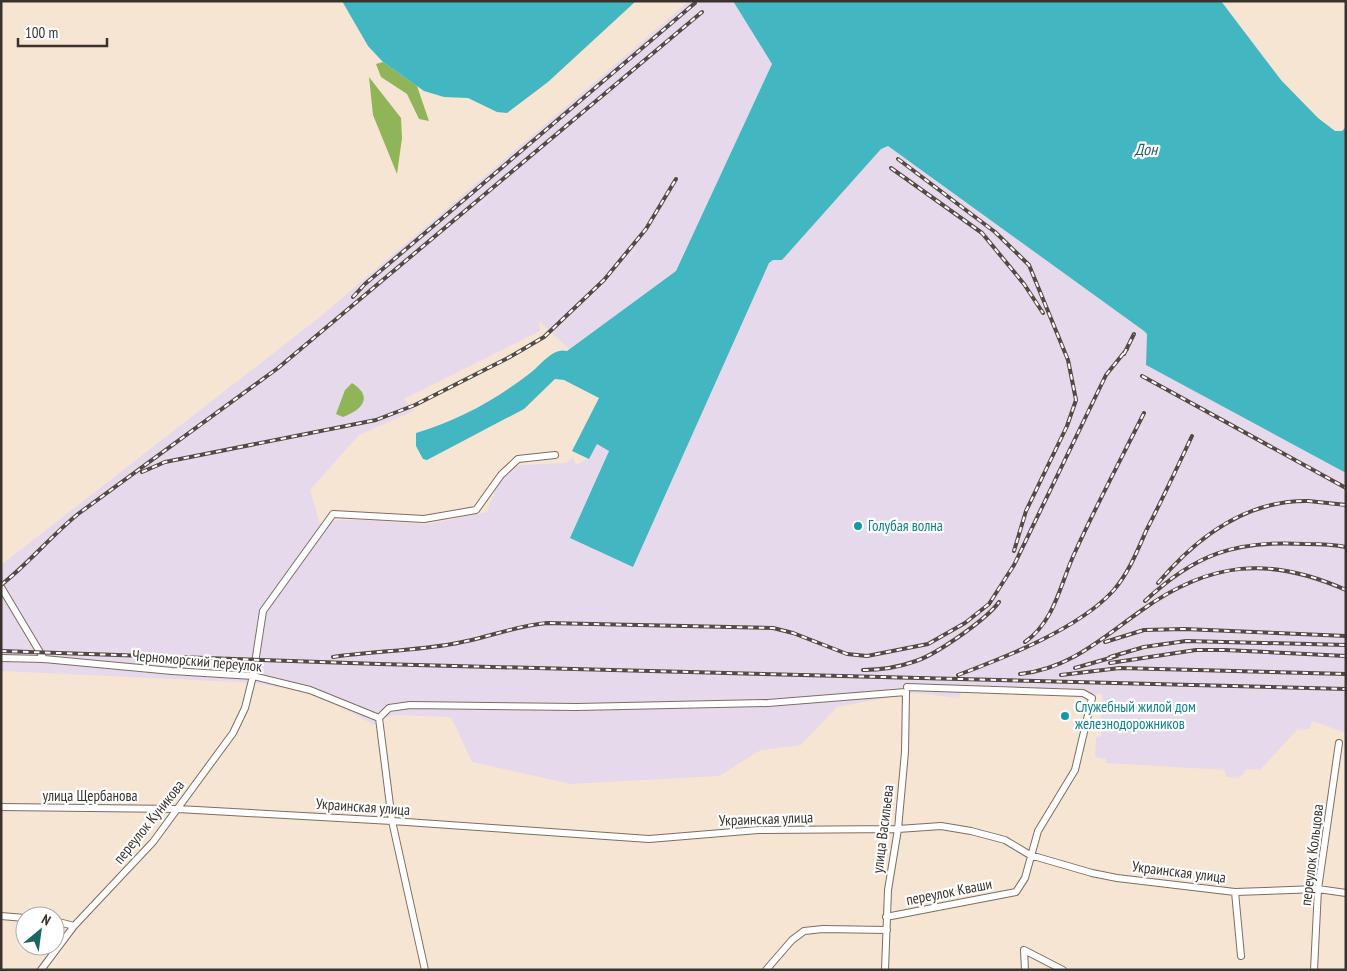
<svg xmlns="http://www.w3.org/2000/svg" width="1347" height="971" font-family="'PT Sans Narrow',sans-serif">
<rect width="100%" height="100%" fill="#f7e5d4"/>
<path fill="#e7d9ec" d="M689,1H733L772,64L676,271L569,349L539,321L540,331L404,399L414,411L359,435L310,490L320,524L339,520H361L429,524L487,512L498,483L510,471L520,465L566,463L573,457L576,465L588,458L597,444L609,450L570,538L719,373L769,263L773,260H782L881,149L888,146L1144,331L1147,334L1146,365L1346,473V733L1312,721L1310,729L1297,730L1260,770L1246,769L1240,778L1226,777L1225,770L1106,763V759L1095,757L1096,737L1101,736L1102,694L962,691L959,698L913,693L837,707L801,745L761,750L719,776L570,784L472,762L451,717L391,715L374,725L320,695L255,683L1,671V565L321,316Z"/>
<path fill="#8fb558" d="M383,62L417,86L429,121L419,119L407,94L381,77L376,64Z
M369,77L401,118L402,138L397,174L373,115Z
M352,383C374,397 362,410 343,417L336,414L345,390Z"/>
<path fill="#42b6c1" d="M342,1H636L548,82L507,113L497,112L468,98L444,97L424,91L383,62L368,46Z
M733,1H1221L1281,80L1318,118L1335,131H1342L1346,127V473L1146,365L1147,334L1144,331L888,146L881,149L782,260H773L769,263L633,567L570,538L609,451L597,444L589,459L572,451L599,398L564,380L555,379L524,409L427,460L423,459L416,446V433C457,421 495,400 529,374C541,365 553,347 567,351L676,271L772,64Z"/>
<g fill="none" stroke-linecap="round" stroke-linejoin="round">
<defs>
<path id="minor" d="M1,587L44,659
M1,658L44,659L172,671L253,676L310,690L379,718
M379,718L389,708L410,705L577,707L768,703L906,692L905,752L898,829L888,890L885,970
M379,718L392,821L425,970
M1,807L178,809L392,821L649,839L758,830L898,829L941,826L971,831L1005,840L1030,855L1092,873L1117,878L1235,892L1318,889L1346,893
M1235,892L1241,956
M1,916L25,918
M886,917L1016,892L1025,878L1038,831L1075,770L1092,698L1083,693L907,687
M55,921L74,926
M41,970L74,926L153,842L233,733L245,708L253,676L263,611L333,514L424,519L476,510L501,475L518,459L555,455
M766,970L792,940L804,931L823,929L887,930
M1025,970L1024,950L1063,970
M1314,970L1318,889L1339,743"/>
</defs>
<use href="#minor" stroke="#7e6d5f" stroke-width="8"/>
<use href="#minor" stroke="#fff" stroke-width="6"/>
<defs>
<path id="rail" d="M898,159L995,232L1029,265L1068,360L1076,400L1067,426L1026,511L1014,551
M891,168L982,233L1024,284L1043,313
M353,297L365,284L695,3
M1124,354L1134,334
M1142,376L1346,488
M142,472L165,462L376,420L415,405L508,358L544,337L604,280L646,229L676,179
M1158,583C1196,538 1245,500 1308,501C1320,502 1333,504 1346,505
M1,585C29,563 51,536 78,514L278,368L702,12
M1145,601C1195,554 1236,540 1304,544C1318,544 1332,544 1346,547
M1025,642C1056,620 1060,583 1076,550C1097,504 1121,459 1144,413
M1105,642L1144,630L1184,629L1346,636
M1,651L379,664L1346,689
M333,657C373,651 413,651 452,644C484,639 514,626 547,623L773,628L793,633L847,654L867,656L928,644L965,623L989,604L1014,565L1106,375L1127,349
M1110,657L1144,647L1186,641L1346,645
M1110,663L1196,650H1225L1346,656
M1075,668L1117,656
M863,670C881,670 899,667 916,661C937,654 987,619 999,602
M1020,674C1071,668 1102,638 1142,610C1211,561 1269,556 1346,590
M958,675C1006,657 1078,629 1113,591C1128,574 1137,552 1146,531C1162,500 1177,468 1192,436
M1061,675L1120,668L1346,674"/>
</defs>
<use href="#rail" stroke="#524a43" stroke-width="4"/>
<use href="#rail" stroke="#fff" stroke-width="2" stroke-dasharray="5.5" stroke-linecap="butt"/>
</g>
<g fill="#0f9aa8" stroke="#fff" stroke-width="2">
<circle cx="858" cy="526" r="5"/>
<circle cx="1065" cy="716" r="5"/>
</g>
<g text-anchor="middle" stroke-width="4.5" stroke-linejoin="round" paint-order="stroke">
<g font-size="15" fill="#0d838f" stroke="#fff" text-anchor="start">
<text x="868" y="531">Голубая волна</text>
<text x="1075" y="712">Служебный жилой дом<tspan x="1075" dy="17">железнодорожников</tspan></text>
</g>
<g font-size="15" fill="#3a332d" stroke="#fff">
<text transform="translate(197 661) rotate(5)" y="5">Черноморский переулок</text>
<text x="90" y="801">улица Щербанова</text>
<text transform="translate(363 807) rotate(4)" y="5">Украинская улица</text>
<text transform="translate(766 819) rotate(-2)" y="5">Украинская улица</text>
<text transform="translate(149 822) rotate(-51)" y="5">переулок Куникова</text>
<text transform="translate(883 829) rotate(-83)" y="5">улица Васильева</text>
<text transform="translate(1312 855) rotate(-83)" y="5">переулок Кольцова</text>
<text transform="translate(1179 872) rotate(7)" y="5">Украинская улица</text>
<text transform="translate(949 892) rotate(-11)" y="5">переулок Кваши</text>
</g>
<g font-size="16" font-style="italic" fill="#216066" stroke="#fff">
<text x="1146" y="155">Дон</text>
</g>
</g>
<rect width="1347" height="971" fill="none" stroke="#3a332d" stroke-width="5"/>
<g transform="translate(40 931) rotate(29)"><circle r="24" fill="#ffffff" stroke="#b0adab"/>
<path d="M0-4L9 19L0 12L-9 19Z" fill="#1b6660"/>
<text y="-8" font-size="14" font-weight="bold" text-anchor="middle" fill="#3a332d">N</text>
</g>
<path d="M18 38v8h89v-8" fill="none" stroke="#3a332d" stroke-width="2.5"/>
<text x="25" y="38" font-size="15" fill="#3a332d" stroke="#ffffff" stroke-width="4" paint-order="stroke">100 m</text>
</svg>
